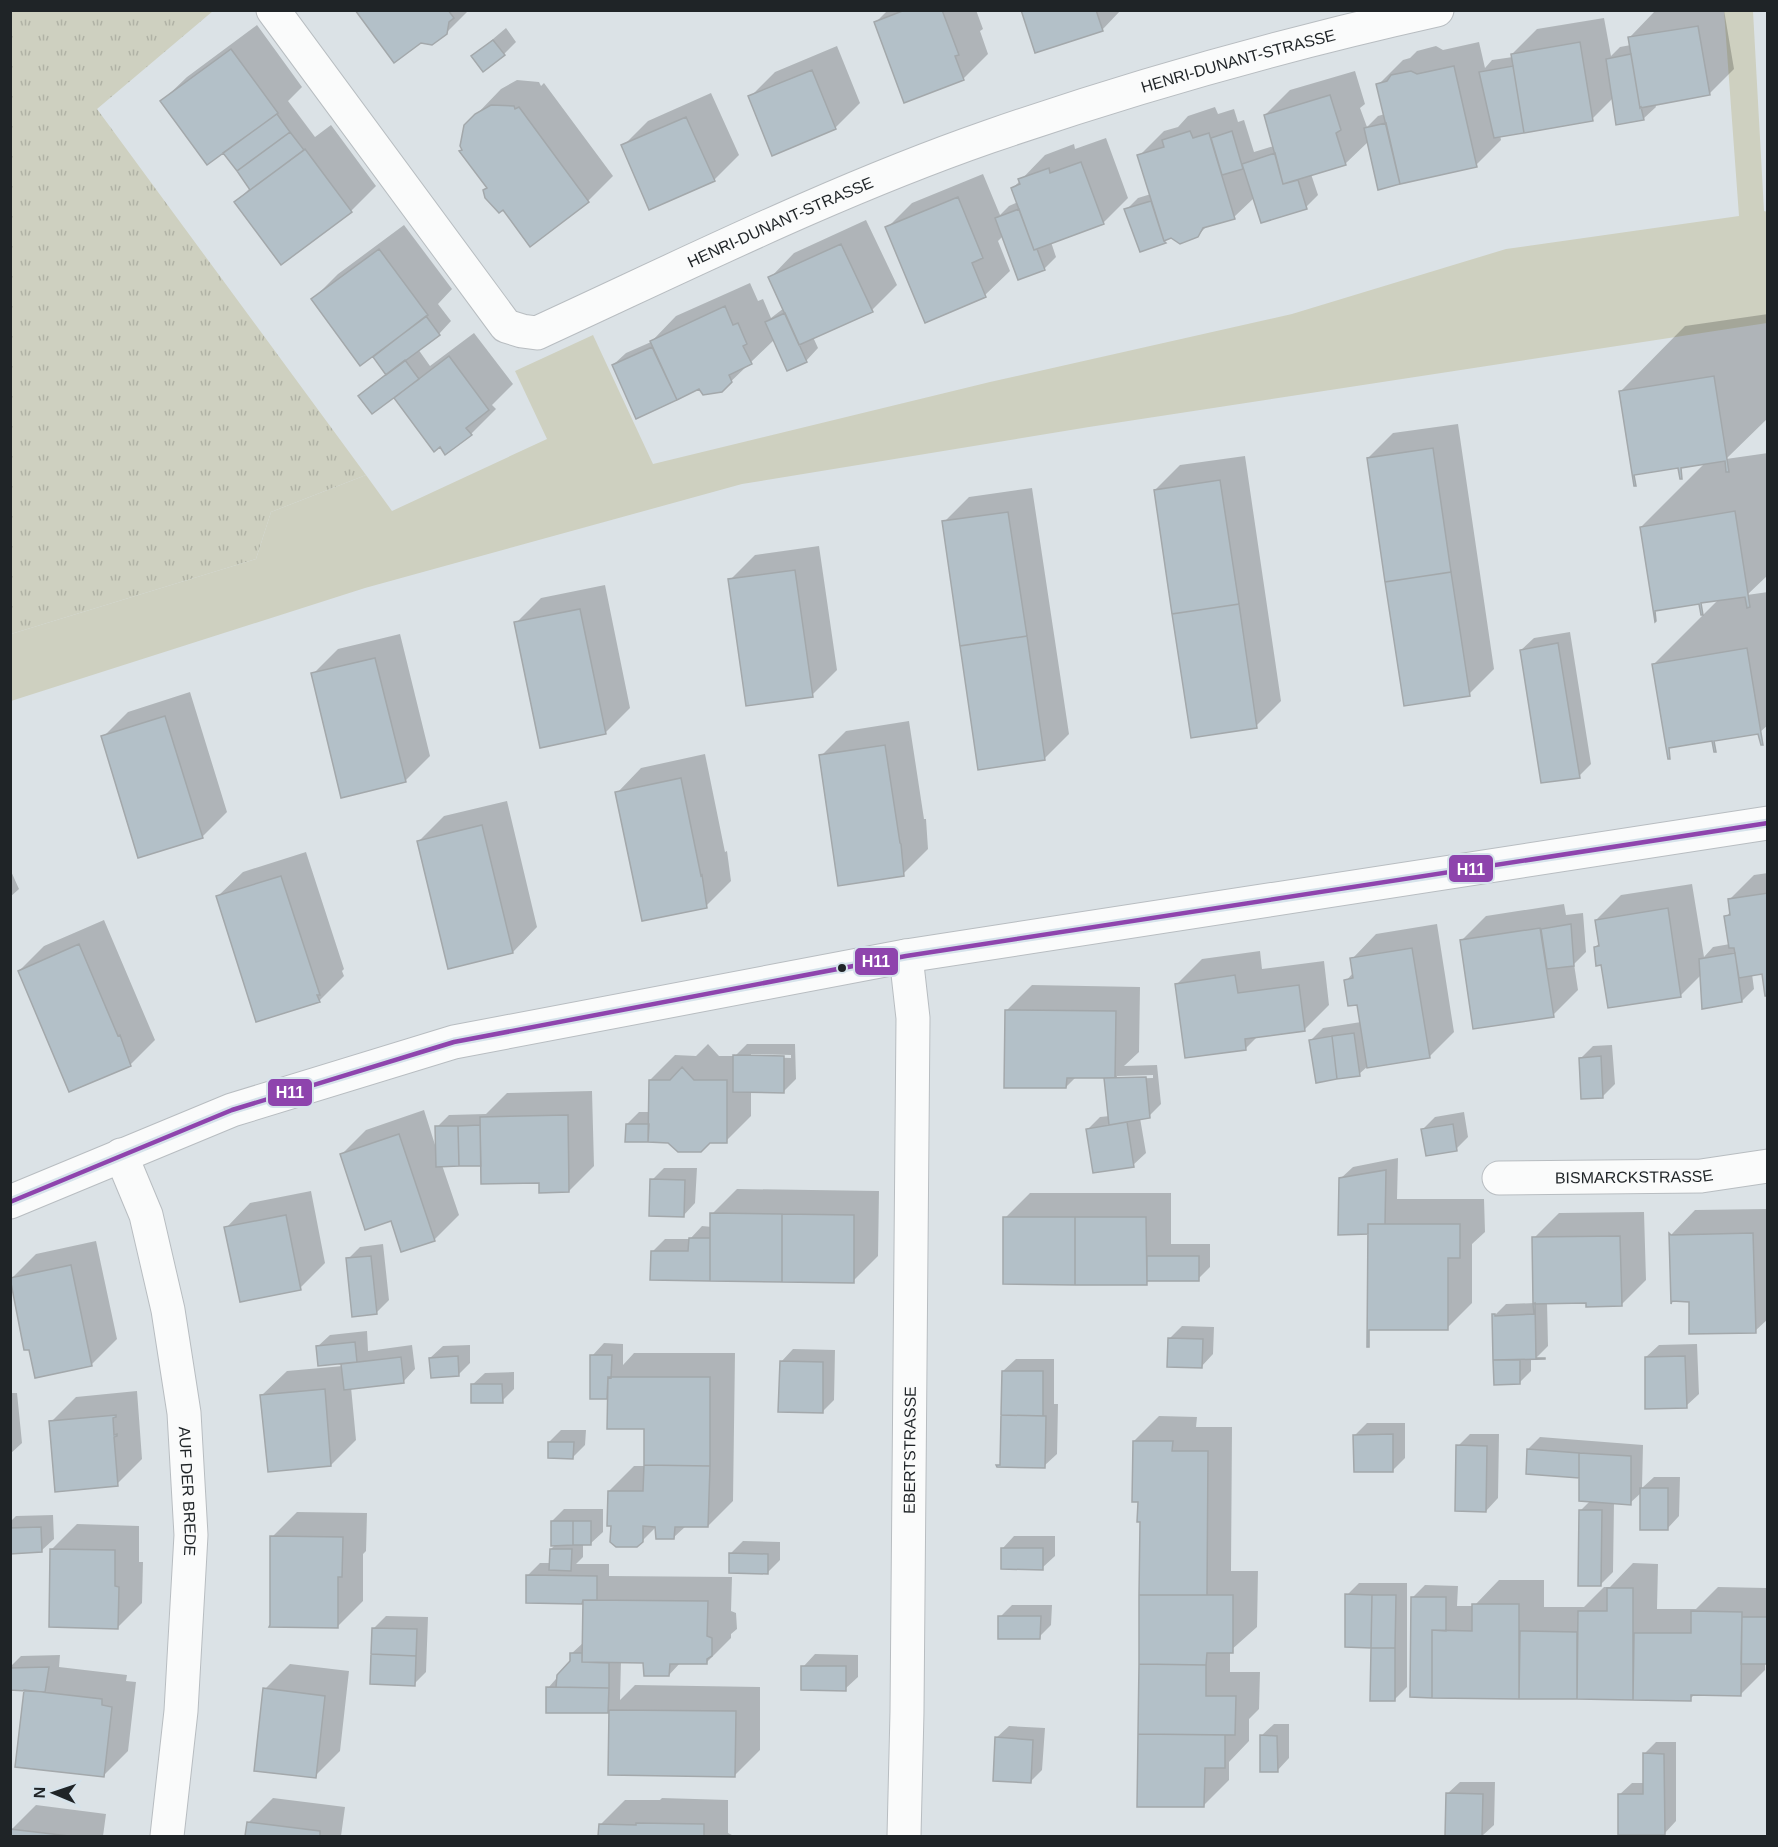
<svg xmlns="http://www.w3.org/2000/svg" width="1778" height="1847" font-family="Helvetica,sans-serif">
<defs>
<pattern id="grass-tufts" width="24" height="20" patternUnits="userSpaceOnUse" patternTransform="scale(1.5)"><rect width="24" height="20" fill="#ced0c0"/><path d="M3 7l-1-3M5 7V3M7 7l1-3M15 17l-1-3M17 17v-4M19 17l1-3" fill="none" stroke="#b0b2a5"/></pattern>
</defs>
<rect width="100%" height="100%" fill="#dbe2e6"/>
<path fill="url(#grass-tufts)" d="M11,11H213L97,109L366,475L271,512L256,559L11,634Z"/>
<path fill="#ced0c0" d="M1724,11H1753L1764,211L1768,212L1767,323L1089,427L742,484L365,588L11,701V634L256,559L271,512L366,475L392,511L547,439L515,371L593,335L653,464L990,382L1292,314L1506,249L1739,216Z"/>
<path fill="#0003" fill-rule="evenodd" d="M357,10H469L446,33Z
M888,10H976L983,29L980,31L988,54L963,79L876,22Z
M1023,10H1121L1102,30Z
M1667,10H1724L1734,69L1709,94L1655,104L1656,107L1643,119L1613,98L1592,119L1500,135L1501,140L1476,165L1369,141L1345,164L1311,174L1318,195L1306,207L1254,198L1234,217L1208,225L1197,236L1171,237L1163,242L1126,210L1138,198L1151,194L1139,156L1164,131L1178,127L1188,116L1215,107L1218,114L1234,109L1238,122L1244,120L1254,152L1274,146L1265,115L1290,90L1355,71L1365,104L1360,108L1367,127L1378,116L1385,114L1378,85L1403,60L1410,58L1417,51L1436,46L1443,50L1479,42L1485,68L1492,60L1513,57L1512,54L1537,29L1604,18L1611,56L1620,47L1631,45L1630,37L1654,12Z
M257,25L302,87L288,101L315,137L331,125L376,186L351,211L236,202L251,187L224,151L162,101L187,77Z
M506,28L516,42L504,54L473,56Z
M837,46L860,103L835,128L750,97L775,72Z
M517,80L539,82L541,86L544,83L613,176L588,201L488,187L464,149L476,115L501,89Z
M711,93L739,155L714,180L623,146L648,121Z
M1106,138L1128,198L1103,223L1051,242L1056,257L1044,269L1003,236L998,241L1010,271L985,295L887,228L912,203L983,174L1000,215L1009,206L1018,202L1013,188L1045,155L1074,144L1075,149Z
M866,220L897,285L872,310L813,337L818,348L806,361L774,340L721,391L700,387L637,417L613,365L626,353L651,342L676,316L750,283L758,301L763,299L771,318L784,308L770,278L794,253Z
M404,225L452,289L438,304L451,321L439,334L418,349L430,366L474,333L513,384L492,405L496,409L471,434L440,445L434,450L394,396H360L387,373L380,352L313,299L338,274Z
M1768,314V418L1726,459L1768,453V575L1747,595L1768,592V725L1760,732L1654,664L1719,599L1641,527L1706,462L1621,391L1685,326Z
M1458,424L1494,669L1469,694L1368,458L1393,433Z
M1245,456L1281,701L1256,726L1155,490L1180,465Z
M1032,488L1069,734L1044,759L944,522L969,497Z
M819,546L837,670L812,695L730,580L755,555Z
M605,585L630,708L605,733L516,623L541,598Z
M1570,632L1591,764L1579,776L1521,650L1534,638Z
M400,634L430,756L405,781L313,674L338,649Z
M190,692L227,812L202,837L103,737L128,712Z
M909,721L924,819H926L928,849L903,874L821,756L846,731Z
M705,754L725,852L727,851L731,881L706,906L617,793L641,768Z
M507,801L537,927L513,952L419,841L444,816Z
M306,852L344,969L342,971L344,976L319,1001L218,896L243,872Z
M10,869L19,889L10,897Z
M1768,873V995L1763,973L1752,974L1754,989L1742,1001L1702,974L1681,995L1603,963L1595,947L1600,943L1596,920L1621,895L1692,884L1704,957L1713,947L1730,944L1726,917L1731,911L1729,900L1754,875Z
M1564,904L1566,915L1583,913L1586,952L1574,964L1578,990L1553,1015L1461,941L1486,916Z
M104,920L155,1040L130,1065L19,971L44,946Z
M1437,924L1454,1032L1429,1057L1367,1067L1359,1074L1311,1040L1323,1028L1361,1022L1358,1003L1346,981L1353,973L1352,959L1376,934Z
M1260,951L1262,969L1324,961L1329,1005L1305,1029L1258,1036L1245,1049L1177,984L1202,959Z
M1032,985L1140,987L1139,1052L1124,1066L1157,1065L1161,1104L1149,1116L1140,1118L1146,1153L1133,1165L1087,1130L1100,1117L1110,1116L1108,1077H1076L1066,1087L1007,1010ZM1153,1075V1078L1117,1079V1076Z
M708,1044L719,1056H735L747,1044H795L796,1079L783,1092L751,1091V1116L726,1141H669L627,1124L639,1112H650V1080L675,1055L696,1056ZM751,1054L791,1055V1058L751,1057Z
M1612,1045L1615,1084L1603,1096L1581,1058L1593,1046Z
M592,1091L594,1166L569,1191L482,1165H442L459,1215L434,1240L392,1219L342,1154L366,1130L424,1110L436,1148L437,1127L449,1115L486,1114L507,1093Z
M1464,1112L1468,1137L1456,1149L1423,1129L1435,1117Z
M1398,1158L1397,1199H1484L1485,1232L1472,1244V1303L1447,1328L1340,1179L1353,1167Z
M664,1168H697L695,1203L683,1216L652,1180Z
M737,1189L879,1191L878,1256L853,1281L653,1251L665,1239H690L702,1226L712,1227V1214Z
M311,1191L325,1263L300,1288L226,1228L250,1203Z
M1030,1193H1171V1244H1210V1267L1198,1279L1149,1280L1146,1283L1005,1218Z
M1768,1209V1319L1755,1331L1690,1300L1671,1235L1695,1210Z
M1644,1212L1646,1280L1621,1305L1588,1301L1547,1302L1548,1346L1536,1358H1531V1371L1519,1383H1495L1494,1316L1506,1304L1535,1303L1534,1238L1559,1213Z
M96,1241L117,1339L92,1364L36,1376L11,1279L36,1254Z
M383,1244L389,1300L377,1312L348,1259L360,1247Z
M1182,1326L1214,1327L1213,1354L1201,1367L1169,1339Z
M367,1331L368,1351L412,1345L415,1369L403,1382L351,1387L356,1440L331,1465L262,1395L287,1371L343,1366L342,1362L317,1347L330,1335Z
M604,1343L623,1344V1365L634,1353H735L733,1501L708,1526H686L673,1538L657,1526L637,1546L609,1491L634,1466H645L646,1428L609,1395L606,1398L592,1356Z
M1697,1344L1699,1394L1686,1406L1646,1357L1659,1345Z
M470,1345V1363L458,1375L430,1358L443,1346Z
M793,1349L835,1350L834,1400L822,1412L781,1362Z
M1016,1359H1054V1404H1058L1057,1454L1044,1466L1003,1371Z
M514,1372V1389L502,1401L472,1385L485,1373Z
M137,1391L142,1459L117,1484L51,1422L76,1397Z
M10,1393H17L22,1443L10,1454Z
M1159,1416L1197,1417L1196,1427H1232L1231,1571H1258L1257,1627L1230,1651V1672H1260L1259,1709L1249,1719V1741L1229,1762V1780L1204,1805H1139L1141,1520L1134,1441Z
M1367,1423H1405V1458L1393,1470L1355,1435Z
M561,1430H586L585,1445L573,1457L549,1442Z
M1470,1434H1499L1498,1498L1486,1511L1458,1446Z
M1540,1437L1643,1445L1642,1488L1654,1477H1680L1679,1516L1667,1529L1642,1492L1630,1503L1614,1502L1613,1572L1601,1584L1581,1510L1591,1500L1580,1476L1528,1449Z
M564,1509H603V1532L590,1544H583V1557L576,1564H609V1576L732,1577L731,1611L736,1613L737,1629L731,1634V1638L706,1663L681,1662L669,1675L645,1661H621L620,1700L635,1685L760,1687V1750L735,1775L609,1773L610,1709L608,1712L548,1688L571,1662V1654L584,1642V1600L582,1602L528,1575L540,1563H551V1549L556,1544L552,1521Z
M297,1512L367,1513L366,1551L363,1554V1601L338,1626L272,1537Z
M53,1515L54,1539L41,1551L10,1552V1522L16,1516Z
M77,1524L139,1526V1562H143L142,1603L117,1628L52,1549Z
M1014,1536H1055V1556L1042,1568L1002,1549Z
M743,1541L780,1542V1560L767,1573L731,1553Z
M1633,1563L1658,1564L1657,1609H1696L1718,1587L1766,1588L1768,1662H1765V1670L1740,1695L1695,1694L1690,1699L1412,1696L1413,1597L1425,1585L1458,1586L1457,1606H1474L1499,1580H1544V1607H1584L1604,1587H1610Z
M1359,1583H1407V1687L1395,1699L1372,1646L1347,1595Z
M1012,1605H1052L1051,1625L1039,1637L1000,1617Z
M386,1616L428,1617L426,1672L414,1684L374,1628Z
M815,1654L858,1655V1677L845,1689L803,1667Z
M60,1655L59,1667L127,1675L126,1681L136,1682L128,1751L103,1776L25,1691L10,1689V1667L21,1656Z
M290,1664L349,1671L340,1751L315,1776L265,1689Z
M1274,1724H1289V1758L1277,1771L1261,1736Z
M1009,1726L1045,1728L1042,1770L1030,1782L996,1738Z
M1656,1742H1676V1821L1664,1834L1619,1795L1632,1783H1644V1754Z
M1460,1782H1495L1494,1825L1482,1836H1447V1794Z
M273,1798L345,1807L341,1836H247L248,1823Z
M662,1798L728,1800V1833L734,1836H600V1825L625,1800H660Z
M36,1805L106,1814L103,1836H11V1830Z"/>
<path fill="#b3c0c8" stroke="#a3a8ab" stroke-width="1.5" d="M355,10H448L454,18L449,22L447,34L432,45L421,43L394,63Z
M905,10H942L959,55L955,56L964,80L904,103L874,22Z
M1021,10H1096L1103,31L1035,53Z
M1698,26L1710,95L1640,108L1628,37Z
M493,40L505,55L483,72L471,56Z
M1580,42L1593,121L1524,133L1511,54Z
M231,49L278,113L207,165L160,101Z
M1631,54L1640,108L1641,107L1644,120L1616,125L1606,59Z
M1454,66L1477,167L1400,184L1376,84L1387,81L1391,75L1411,71L1417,74Z
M1513,66L1524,133L1494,138L1479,72Z
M812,70L836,129L772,156L748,96Z
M1330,95L1341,130L1336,133L1346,165L1283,184L1264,115Z
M491,105L514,106L515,109L519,107L589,202L530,247L503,210L499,213L485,198L483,190L487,188L459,151L462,150L460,146L464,125L475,114Z
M277,114L290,132L237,171L223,153Z
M686,117L715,181L649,210L621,145Z
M1386,123L1400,184L1378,190L1364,128Z
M1190,131L1193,138L1209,133L1235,219L1203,228L1198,237L1180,244L1171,238L1164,241L1137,155L1164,147L1162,140Z
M1232,131L1243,169L1222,175L1211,138Z
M290,132L304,150L250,190L237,171Z
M305,149L352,212L281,265L234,202Z
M1275,153L1283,184L1298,180L1307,209L1261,223L1242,164Z
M1081,162L1104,224L1034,250L1011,188L1020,184L1018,179L1049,168L1050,173Z
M958,197L983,258L972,263L986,297L925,323L885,227Z
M1151,201L1164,241L1166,243L1140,252L1124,209Z
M1019,209L1034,250L1037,249L1045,270L1018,280L995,218Z
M841,244L873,312L799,345L768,277Z
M379,249L428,315L360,366L311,299Z
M725,306L733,325L738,323L747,344L743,346L752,364L729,375L732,382L722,392L703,395L699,389L677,400L650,341Z
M785,313L807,362L787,371L765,322Z
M426,316L440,335L386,375L373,357Z
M652,347L677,400L636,419L612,365Z
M449,356L489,410L466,428L472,435L445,455L440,447L434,452L394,398Z
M405,360L419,379L372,414L358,396Z
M1714,376L1729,472H1726L1725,461L1681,468L1682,479H1680L1678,468L1634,475L1636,486H1634L1619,391Z
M1433,448L1451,572L1385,582L1367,458Z
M1220,480L1239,604L1172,614L1154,490Z
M1735,511L1750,607L1747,608L1745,597L1701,603L1703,615H1701L1699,604L1655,611L1656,621L1655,622L1640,527Z
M1008,512L1027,636L960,646L942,521Z
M795,570L813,697L746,706L728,579Z
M1451,572L1470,696L1404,706L1385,582Z
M1239,604L1257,728L1191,738L1172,614Z
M580,609L606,734L540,748L514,622Z
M1027,636L1045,760L978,770L960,646Z
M1558,643L1580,778L1541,783L1520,650Z
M1747,648L1763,745H1761L1758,734L1714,741L1716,752H1714L1712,741L1669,748L1670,759H1668L1652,664Z
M375,658L406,782L341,798L311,673Z
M165,716L203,838L138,858L101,736Z
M885,745L900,843L901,844L904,876L838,886L819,755Z
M681,778L701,876L702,875L707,908L642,921L615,792Z
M482,825L513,953L448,969L417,841Z
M281,876L320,995H317L320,1002L256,1022L216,896Z
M1768,893V996H1765L1762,974L1739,978L1734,948H1729L1724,916L1730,915L1728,899Z
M1668,908L1681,997L1608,1008L1601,965L1596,966L1594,947L1599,946L1595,920Z
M1571,924L1574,966L1547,969L1541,929Z
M1540,928L1554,1017L1473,1029L1460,940Z
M79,944L118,1036L120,1035L131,1066L69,1092L18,971Z
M1412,948L1430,1058L1367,1068L1357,1005L1348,1006L1344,980L1353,978L1350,958Z
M1735,953L1742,1002L1702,1009L1699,959Z
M1235,975L1238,993L1299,985L1305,1031L1245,1039L1246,1050L1185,1058L1175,984Z
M1005,1010L1116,1011L1115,1078H1067L1066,1088H1004Z
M1354,1033L1360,1076L1337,1079L1332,1036Z
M1332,1036L1337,1079L1316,1083L1309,1040Z
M733,1055L784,1056V1093L733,1092Z
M1601,1056L1603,1098L1581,1099L1579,1058Z
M682,1067L694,1080H727V1143H710L701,1152H678L668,1143L648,1142L649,1080H670Z
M1146,1077L1150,1118L1109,1125L1104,1078Z
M568,1115L569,1192L539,1193V1183L481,1184L480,1117Z
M1127,1122L1134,1167L1093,1173L1086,1129Z
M626,1124H649L648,1142H625Z
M1453,1124L1457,1151L1426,1156L1421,1129Z
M480,1125L481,1166H459L458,1126Z
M435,1126H458L459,1166L436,1167Z
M399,1134L435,1241L401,1252L391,1221L365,1230L340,1154Z
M1386,1170L1385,1224H1368V1234L1338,1235L1339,1178Z
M650,1179L685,1180L684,1217L649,1216Z
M710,1213L782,1214V1282L710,1281Z
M782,1214L854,1215V1283L782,1282Z
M286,1215L301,1290L240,1302L224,1227Z
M1003,1217H1075V1285L1003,1284Z
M1075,1217H1146L1147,1285H1075Z
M1368,1224H1460V1258H1448V1330H1369V1347H1367Z
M1669,1233L1671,1235L1753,1233L1756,1333L1689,1334V1302L1672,1301L1671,1304Z
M1620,1236L1622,1306L1586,1307V1303L1533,1304L1532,1237Z
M689,1238H710V1281L650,1280L651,1251H688Z
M371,1256L377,1314L352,1317L346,1258Z
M1147,1256H1199V1281H1147Z
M71,1265L92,1366L35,1378L29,1350H24L10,1278Z
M1535,1303L1536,1358H1545V1359L1493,1360L1492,1314H1495V1316L1534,1314L1533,1304Z
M1168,1338L1203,1339L1202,1368L1167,1367Z
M355,1342L357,1362L318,1366L316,1346Z
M590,1355H612L611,1378L608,1377L607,1399H590Z
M458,1356L459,1376L431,1378L429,1358Z
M1685,1356L1687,1408L1645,1409V1357Z
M401,1357L404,1383L344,1390L341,1364Z
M1493,1360H1520V1384L1494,1385Z
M780,1361L823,1362V1413L778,1412Z
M1002,1371H1043V1416L1001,1415Z
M608,1377H710V1466L644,1465V1429H607Z
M471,1384H502L503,1403H471Z
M325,1389L331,1466L268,1472L260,1395Z
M116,1415V1417L113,1418L114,1435L117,1434V1436L114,1437L118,1486L55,1492L49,1421Z
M1001,1415L1046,1416L1045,1468L997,1467L996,1465H1000Z
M1393,1434V1472H1354L1353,1435Z
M1133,1441H1173L1172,1451H1208L1207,1595H1139L1140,1522H1137L1138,1502H1132Z
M548,1442H574L573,1459L548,1458Z
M1456,1445L1487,1446L1486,1512L1455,1511Z
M1527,1449L1579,1453V1478L1526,1474Z
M1579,1453L1631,1456V1505L1579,1501Z
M644,1465L710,1466L708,1527H675L674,1539H656L655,1527L643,1526V1542L637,1547H616L610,1542L611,1526H607L608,1491H643Z
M1640,1488H1668V1530H1640Z
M1579,1510H1602L1601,1586H1578Z
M551,1521H573V1545L551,1546Z
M573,1521H591V1545H573Z
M41,1527L42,1552L10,1554V1528Z
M270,1536L343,1537L342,1577H338V1628L269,1627L270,1625Z
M1001,1548H1043V1570L1001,1569Z
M50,1549L115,1550V1586L119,1587L118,1629L49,1627Z
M550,1549H572L571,1571L549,1570Z
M729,1553L768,1554V1574L729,1573Z
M526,1575L597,1576V1600H583L582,1604L526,1603Z
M1607,1588H1633V1700L1577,1699L1578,1611H1607Z
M1345,1594L1372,1595L1371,1648L1345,1647Z
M1139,1595H1233V1653H1207L1206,1665L1139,1664Z
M1372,1595H1396L1395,1648H1371Z
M1411,1597H1446V1631L1432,1630V1698L1410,1697Z
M583,1600L708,1601L707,1636L712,1638V1656L707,1659V1664H670L669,1676H644L643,1663L582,1662Z
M1472,1604H1519V1699L1432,1698V1630L1472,1631Z
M1691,1611L1742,1612L1741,1696L1691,1695V1701L1633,1700L1634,1633H1691Z
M998,1616H1041L1040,1639H998Z
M1742,1617H1768V1664H1741Z
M372,1628L417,1629L416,1656L371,1654Z
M1520,1631L1577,1632V1699H1519Z
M1371,1648H1395V1701H1370Z
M570,1653H582V1662L609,1663V1688L556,1687L557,1675L570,1661Z
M371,1654L416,1656L415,1686L370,1684Z
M1139,1664L1206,1665V1696H1236L1235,1735L1138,1734Z
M801,1666H846V1691L801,1690Z
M49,1667L45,1692L10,1690V1668Z
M546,1687L609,1688L608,1713H546Z
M263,1688L325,1696L316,1778L254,1771Z
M24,1690L102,1699V1705L112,1707L104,1777L15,1767Z
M609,1710L736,1711L735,1777L608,1775Z
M1138,1734L1225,1735V1768H1205L1204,1807H1137Z
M1260,1735L1277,1736L1278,1772H1260Z
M995,1737L1033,1740L1031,1783L993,1781Z
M1643,1753L1664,1754L1665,1835H1618V1794H1643Z
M1446,1793L1483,1794L1482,1836H1445Z
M247,1822L320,1831V1836H245Z
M636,1823L704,1824V1836H598L599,1824L636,1825Z
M10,1829L69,1836H10Z"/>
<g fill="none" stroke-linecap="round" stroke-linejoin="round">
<defs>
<g id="minor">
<path id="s1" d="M273,10L506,326L522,331L537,333C685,265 833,191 988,137C1135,86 1285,44 1437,10"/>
<path id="s2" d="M121,1155L146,1215L168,1310L184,1413L191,1535L181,1711L167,1836"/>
<path id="s3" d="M1499,1178L1701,1176L1768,1166"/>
<path d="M10,1202L232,1110L454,1042L906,956L1768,823"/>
<path id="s4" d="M904,1836L907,1712L913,1018L906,956"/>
</g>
</defs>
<use href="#minor" stroke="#b8bdc1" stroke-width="35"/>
<use href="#minor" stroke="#fafbfb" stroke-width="33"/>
<defs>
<path id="bus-1" d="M10,1202L232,1110L454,1042L906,956L1768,823"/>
</defs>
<use href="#bus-1" stroke="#d6e3eb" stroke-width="9"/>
<use href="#bus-1" stroke="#8e44ad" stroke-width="4.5"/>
</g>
<circle fill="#1f2427" stroke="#d6e3eb" stroke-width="2" cx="842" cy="968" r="5"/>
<g text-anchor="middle" stroke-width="4.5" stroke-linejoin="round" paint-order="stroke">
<g font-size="16" fill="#1f2427" stroke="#d6e3eb">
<text dy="6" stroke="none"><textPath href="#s1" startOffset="1178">HENRI-DUNANT-STRASSE</textPath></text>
<text dy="6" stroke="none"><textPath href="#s1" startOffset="692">HENRI-DUNANT-STRASSE</textPath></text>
<text dy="6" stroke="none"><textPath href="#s3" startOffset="135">BISMARCKSTRASSE</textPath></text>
<text dy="6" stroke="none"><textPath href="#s4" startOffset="386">EBERTSTRASSE</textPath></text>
<text dy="6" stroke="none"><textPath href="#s2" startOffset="345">AUF DER BREDE</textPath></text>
</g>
</g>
<g stroke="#d6e3eb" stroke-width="2">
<rect x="1448" y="854" width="46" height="29" rx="6" fill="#8e44ad"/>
<rect x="854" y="947" width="45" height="29" rx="6" fill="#8e44ad"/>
<rect x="267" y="1078" width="46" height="29" rx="6" fill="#8e44ad"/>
</g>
<g font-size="16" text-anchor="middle" font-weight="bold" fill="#fff">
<text x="1471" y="875">H11</text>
<text x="876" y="967">H11</text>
<text x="290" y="1098">H11</text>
</g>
<rect width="1778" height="1847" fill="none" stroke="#1f2427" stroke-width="24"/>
<g transform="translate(54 1793) rotate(272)" stroke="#d6e3eb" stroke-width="4.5" paint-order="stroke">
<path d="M0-4.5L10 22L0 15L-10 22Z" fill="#1f2427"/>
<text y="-9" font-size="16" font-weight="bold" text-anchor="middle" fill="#1f2427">N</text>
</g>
</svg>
